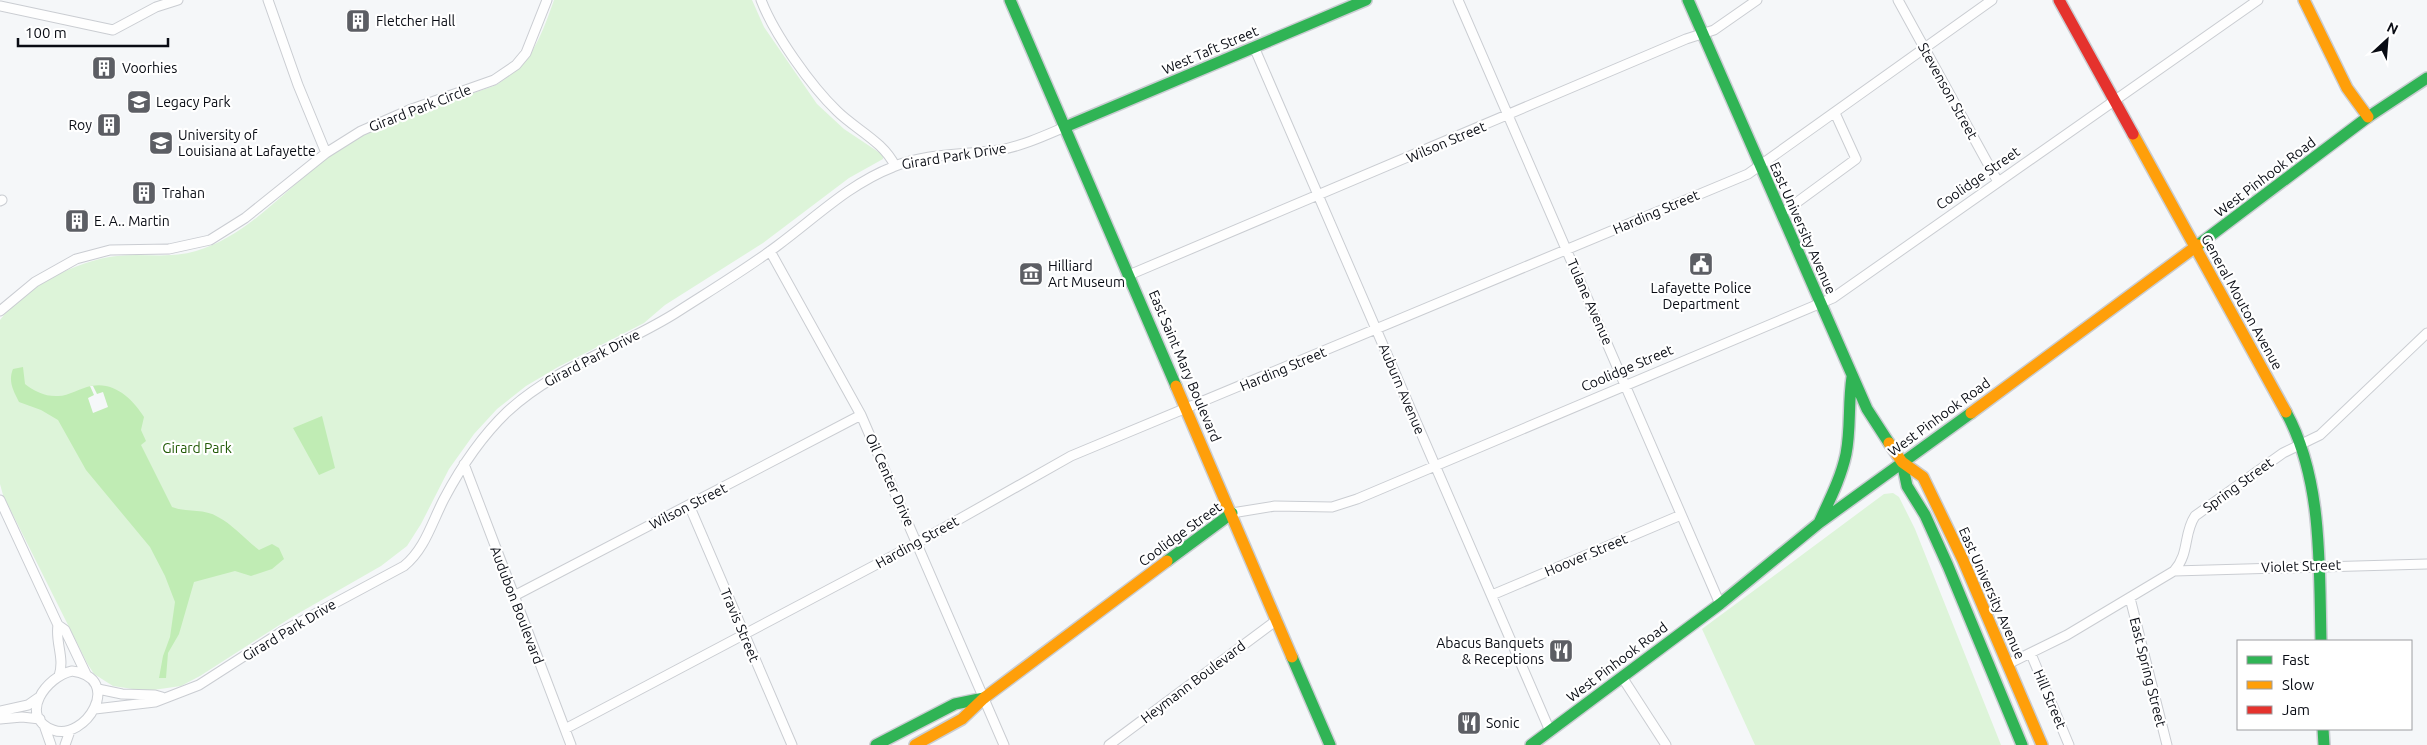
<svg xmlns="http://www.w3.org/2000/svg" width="2427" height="745" font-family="Ubuntu,sans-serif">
<rect width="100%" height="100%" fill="#f5f7f9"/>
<path fill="#ddf4d9" d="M554,0H752L764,27L817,104L844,129L883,155V159L849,178L763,243L665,305L644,323L558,367L526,386L497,409L474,434L449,469L421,524L407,546L381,566L292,617L200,676L181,686L146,691L113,686L94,674L87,663L3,495L0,484V320C24,288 77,260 117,256C143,253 170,259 196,251C251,235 288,185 334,153C381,120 440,105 494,86C532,64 540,39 554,0Z
M1893,493L1899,497L1915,529L2001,745H1755L1702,629L1884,494Z"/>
<path fill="#c0ecb4" d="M23,367L25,384C34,391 46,397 58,396C69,396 80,388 91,386C114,381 133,399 144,417L141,430L146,441L141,445L172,507C187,513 204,508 218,517C232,524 246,540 259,550L272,544L279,548L284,559L272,569L251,576L235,571L194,582L179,634L168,653L166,678H159L163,656L170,637L175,602L165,576L150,547L86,470L58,420L41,410L19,402C13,390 8,381 13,369Z
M322,416L335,468L319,475L293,428Z"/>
<path fill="#f5f7f9" d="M90,386H93L97,394L103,392L108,407L93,413L88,398L94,395Z"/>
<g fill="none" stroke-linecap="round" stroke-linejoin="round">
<defs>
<path id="street" d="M268,0L298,85L326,153
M761,0C774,34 811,86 837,111C855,129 884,142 895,166
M1458,0L1720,604
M1898,0L1998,182
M0,6L113,30L156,7L178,0
M1254,47L1550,731
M0,201L2,200
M1781,214L1856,159L1835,113
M770,251L861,415L1004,745
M1129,275L1686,39L1714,30L1757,0
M0,311L35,282L76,259L110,250L169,249L210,240L245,218L326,153L361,131L409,110L494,80L516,65L526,53L547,0
M464,464L571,745
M0,500L58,625L65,630L86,674
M689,505L792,745
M1232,513L1275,506L1332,507L1357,499L1833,298L2258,0
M2174,571L2427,564
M1492,595L1681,515
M514,596L861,415
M2130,598L2167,745
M58,625C55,642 65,658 59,676
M2031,654L2069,745
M2008,664L2067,635L2174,571C2190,553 2183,534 2195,516L2283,453L2320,435L2427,333
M72,671C125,678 85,742 53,730C17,716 47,676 72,671Z
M1622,677L1666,745
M98,689L122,694L155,695L162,697
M95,709L155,702L199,685L283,631L404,566C425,549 432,522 444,499C461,467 481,437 507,412C554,368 619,348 674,314C708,292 745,270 777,246C815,218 849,184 893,167C925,153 965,155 999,150C1022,146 1044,136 1065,127
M0,711L28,705L38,698
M0,719L22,717L40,719
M44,725L51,745
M565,729L917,543L1071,456L1748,174L1992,0
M65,745L70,731
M1109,745L1277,620"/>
<path id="fast" d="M1010,0L1176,386
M1688,0L1867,409L1889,443
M1065,127L1366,0
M2198,245L2368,117L2427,78
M2286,412C2323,480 2319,566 2321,641
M1902,462L1907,486L1925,515L1948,566L2022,745
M1819,523C1829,501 1841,478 1846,454C1851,429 1848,403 1852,377
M1167,561L1232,513
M1292,657L1330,745
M2323,729L2324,745
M876,745L955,704L984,698
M1531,745L1720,604L1819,523L1971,413"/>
<path id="slow" d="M2304,0L2347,88L2368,117
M2133,134L2286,412
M1176,386L1292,657
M1971,413L2198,245
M1889,443L1902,462L1923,477L1963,560L2042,745
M915,745L962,719L984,698L1167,561"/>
<path id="jam" d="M2059,0L2133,134"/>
</defs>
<use href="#street" stroke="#cacdd2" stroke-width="11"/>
<use href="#fast" stroke="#cacdd2" stroke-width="14"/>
<use href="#slow" stroke="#cacdd2" stroke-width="14"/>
<use href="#jam" stroke="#cacdd2" stroke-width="14"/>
<use href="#street" stroke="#fefefe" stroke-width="9"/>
<use href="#fast" stroke="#30b455" stroke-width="11"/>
<use href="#slow" stroke="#ff9f0a" stroke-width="11"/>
<use href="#jam" stroke="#e5322d" stroke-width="11"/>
</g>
<defs>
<symbol id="building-square" viewBox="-11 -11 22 22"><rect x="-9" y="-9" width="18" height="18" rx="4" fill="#5c5e64" stroke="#fff"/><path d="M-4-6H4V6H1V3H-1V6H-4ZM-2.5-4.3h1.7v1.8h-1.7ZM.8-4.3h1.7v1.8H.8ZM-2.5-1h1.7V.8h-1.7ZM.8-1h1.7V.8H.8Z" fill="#fff"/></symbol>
<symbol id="university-square" viewBox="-11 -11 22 22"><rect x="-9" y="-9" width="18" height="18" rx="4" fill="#5c5e64" stroke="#fff"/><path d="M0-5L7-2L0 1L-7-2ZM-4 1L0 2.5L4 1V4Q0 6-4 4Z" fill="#fff"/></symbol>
<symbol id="civic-square" viewBox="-11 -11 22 22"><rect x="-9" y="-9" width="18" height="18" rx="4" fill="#5c5e64" stroke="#fff"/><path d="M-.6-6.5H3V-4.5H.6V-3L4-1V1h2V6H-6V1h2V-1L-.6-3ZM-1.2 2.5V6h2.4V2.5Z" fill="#fff"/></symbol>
<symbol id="museum-square" viewBox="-11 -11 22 22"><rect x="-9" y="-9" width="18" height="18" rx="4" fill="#5c5e64" stroke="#fff"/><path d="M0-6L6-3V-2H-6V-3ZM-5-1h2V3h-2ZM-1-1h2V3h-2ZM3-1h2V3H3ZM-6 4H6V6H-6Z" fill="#fff"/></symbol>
<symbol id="restaurant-square" viewBox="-11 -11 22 22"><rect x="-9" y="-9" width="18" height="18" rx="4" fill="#5c5e64" stroke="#fff"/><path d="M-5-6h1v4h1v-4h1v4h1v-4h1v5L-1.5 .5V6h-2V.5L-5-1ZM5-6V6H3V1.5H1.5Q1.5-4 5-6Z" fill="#fff"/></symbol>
</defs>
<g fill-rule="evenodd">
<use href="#building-square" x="344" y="7" width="28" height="28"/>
<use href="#building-square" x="90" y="54" width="28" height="28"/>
<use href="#university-square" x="125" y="88" width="28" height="28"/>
<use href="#building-square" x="95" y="111" width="28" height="28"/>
<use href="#university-square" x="147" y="129" width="28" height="28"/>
<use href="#building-square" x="130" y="179" width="28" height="28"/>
<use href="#building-square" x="63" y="207" width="28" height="28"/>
<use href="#civic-square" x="1687" y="250" width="28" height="28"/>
<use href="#museum-square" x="1017" y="260" width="28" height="28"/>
<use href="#restaurant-square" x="1547" y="637" width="28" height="28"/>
<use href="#restaurant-square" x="1455" y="709" width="28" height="28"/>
</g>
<g text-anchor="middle" stroke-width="4.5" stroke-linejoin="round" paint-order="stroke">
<g font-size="14" fill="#090c14" stroke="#fff" text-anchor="start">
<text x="376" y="26">Fletcher Hall</text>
<text x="122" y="73">Voorhies</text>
<text x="156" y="107">Legacy Park</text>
<text x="92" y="130" text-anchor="end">Roy</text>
<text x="178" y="140">University of<tspan x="178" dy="16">Louisiana at Lafayette</tspan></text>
<text x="162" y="198">Trahan</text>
<text x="94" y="226">E. A.. Martin</text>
<text x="1048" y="271">Hilliard<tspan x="1048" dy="16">Art Museum</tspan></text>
<text x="1701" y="293" text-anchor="middle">Lafayette Police<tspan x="1701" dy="16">Department</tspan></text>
<text x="1544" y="648" text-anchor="end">Abacus Banquets<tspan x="1544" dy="16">&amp; Receptions</tspan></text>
<text x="1486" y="728">Sonic</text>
</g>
<g font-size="14" fill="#090c14" stroke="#fff">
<text transform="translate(1210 50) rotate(-23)" y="5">West Taft Street</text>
<text transform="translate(1948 91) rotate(61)" y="5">Stevenson Street</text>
<text transform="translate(420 108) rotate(-21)" y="5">Girard Park Circle</text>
<text transform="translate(1446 142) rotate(-23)" y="5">Wilson Street</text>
<text transform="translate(954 156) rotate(-9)" y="5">Girard Park Drive</text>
<text transform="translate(2265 177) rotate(-37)" y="5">West Pinhook Road</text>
<text transform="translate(1978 178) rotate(-35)" y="5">Coolidge Street</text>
<text transform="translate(1656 212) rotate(-23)" y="5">Harding Street</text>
<text transform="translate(1803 228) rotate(66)" y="5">East University Avenue</text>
<text transform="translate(1590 302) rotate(66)" y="5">Tulane Avenue</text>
<text transform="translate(2242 302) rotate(61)" y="5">General Mouton Avenue</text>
<text transform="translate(592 358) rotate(-28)" y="5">Girard Park Drive</text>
<text transform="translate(1185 366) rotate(67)" y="5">East Saint Mary Boulevard</text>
<text transform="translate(1627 368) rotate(-23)" y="5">Coolidge Street</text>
<text transform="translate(1283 369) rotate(-23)" y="5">Harding Street</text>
<text transform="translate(1402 389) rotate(67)" y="5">Auburn Avenue</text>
<text transform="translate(1939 417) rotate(-36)" y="5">West Pinhook Road</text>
<text transform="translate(890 480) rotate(66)" y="5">Oil Center Drive</text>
<text transform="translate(2238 485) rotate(-36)" y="5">Spring Street</text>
<text transform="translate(688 506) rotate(-27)" y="5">Wilson Street</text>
<text transform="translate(1180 534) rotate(-36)" y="5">Coolidge Street</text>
<text transform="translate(917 542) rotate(-29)" y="5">Harding Street</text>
<text transform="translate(1586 555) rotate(-23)" y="5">Hoover Street</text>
<text transform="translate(2301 566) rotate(-2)" y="5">Violet Street</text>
<text transform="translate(1992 593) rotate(66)" y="5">East University Avenue</text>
<text transform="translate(517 605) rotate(69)" y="5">Audubon Boulevard</text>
<text transform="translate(740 625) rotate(67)" y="5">Travis Street</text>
<text transform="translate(289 630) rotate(-31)" y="5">Girard Park Drive</text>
<text transform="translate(1617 662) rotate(-37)" y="5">West Pinhook Road</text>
<text transform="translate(2148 672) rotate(76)" y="5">East Spring Street</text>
<text transform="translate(1193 682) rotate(-37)" y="5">Heymann Boulevard</text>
<text transform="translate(2050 699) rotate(67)" y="5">Hill Street</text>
</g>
<g font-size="14" fill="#215a06" stroke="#fff">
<text x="197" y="453">Girard Park</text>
</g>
</g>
<rect x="2237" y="640" width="175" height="90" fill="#ffffff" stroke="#9d9ea1"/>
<rect x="2247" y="656" width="25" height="8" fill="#30b455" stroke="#9d9ea1"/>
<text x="2282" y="665" font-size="15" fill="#090c14">Fast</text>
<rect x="2247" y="681" width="25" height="8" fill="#ff9f0a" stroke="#9d9ea1"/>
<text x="2282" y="690" font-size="15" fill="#090c14">Slow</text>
<rect x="2247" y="706" width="25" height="8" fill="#e5322d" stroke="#9d9ea1"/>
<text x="2282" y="715" font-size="15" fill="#090c14">Jam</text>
<g transform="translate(2387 40) rotate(26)" stroke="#ffffff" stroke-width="4" paint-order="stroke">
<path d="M0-4L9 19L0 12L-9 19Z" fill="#090c14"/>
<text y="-8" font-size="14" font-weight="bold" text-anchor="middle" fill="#090c14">N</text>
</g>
<path d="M18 38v8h150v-8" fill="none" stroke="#090c14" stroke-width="2.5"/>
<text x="25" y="38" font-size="15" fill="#090c14" stroke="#ffffff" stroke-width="4" paint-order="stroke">100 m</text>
</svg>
